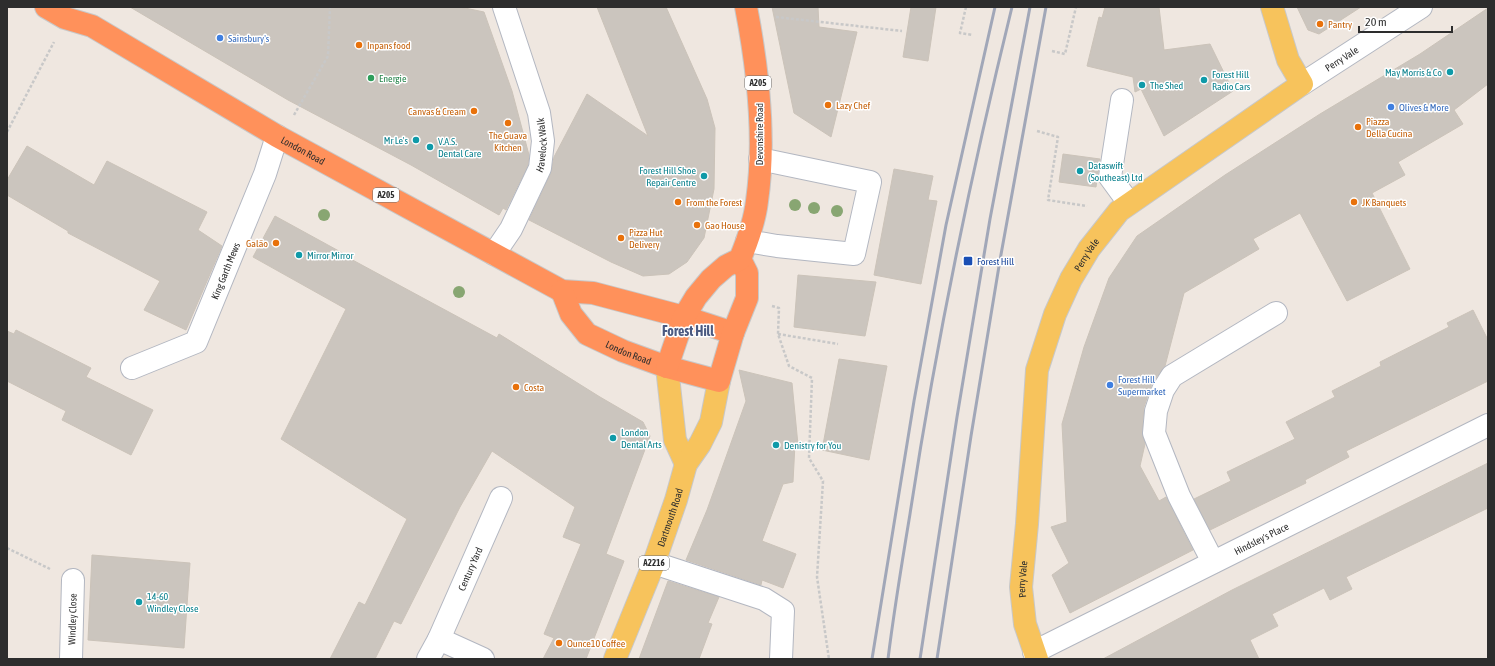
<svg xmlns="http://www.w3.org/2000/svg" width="1495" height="666" font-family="'Asap Condensed',sans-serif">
<rect width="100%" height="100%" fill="#efe7e0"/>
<path fill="#cbc5be" stroke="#cbc3b9" d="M130,7H460L484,12L512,91L529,155L528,165L506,210L503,208L499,215L411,165L288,100Z
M597,7H666L707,99L715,128L714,189L704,238L687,262L669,274L643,276L611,262L529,220L551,173L554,157L587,94L648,136Z
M772,7H818L819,27L857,32L831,137L794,113Z
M911,7H936L928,61L903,57Z
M1105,7H1159L1164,50L1210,44L1233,91L1164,136L1141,89L1135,92L1133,77L1087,66L1099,17L1102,18Z
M1297,7H1361L1319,34L1308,30Z
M1488,8V84L1454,110L1463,124L1398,162L1405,175L1372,193L1410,269L1347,301L1300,213L1253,239L1259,249L1184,293L1165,366L1152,383L1144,407L1142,432L1145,444L1140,466L1159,501L1166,497L1193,550L1070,613L1052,575L1069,563L1051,527L1067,522L1062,424L1084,347L1109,278L1137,236L1225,175L1320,114L1420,54Z
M27,146L94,185L107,161L207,212L198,230L222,246L186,330L144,310L160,281L68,233V231L7,195V180Z
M1063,154L1100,159L1096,187L1059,182Z
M894,169L933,176L928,200L937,201L921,284L874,275Z
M275,216L348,256L347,257L497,338L499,334L600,397L643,422L650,436L606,554L624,561L586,659H543L554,638L544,634L581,544L563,537L575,507L492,451L460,507L401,624L394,621L375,659H330L359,602L365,605L407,519L281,439L346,309L253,257Z
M798,275L876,282L865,336L794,327Z
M1473,310L1488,340V381L1346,451L1349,457L1305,480L1306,483L1210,530L1194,499L1231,481L1227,472L1295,439L1286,422L1335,397L1332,391L1381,366L1380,362L1449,327L1447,323Z
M16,330L91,368L86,377L153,410L131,455L62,420L66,411L7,381V331L14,334Z
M839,359L887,366L869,460L822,450Z
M739,370L792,383L798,445L795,444L793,482L783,484L762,541L796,554L783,588L762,580L761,585L686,560L707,510L746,401Z
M1488,463V508L1346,577L1352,589L1330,600L1324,588L1272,614L1278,626L1250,640L1259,659H1103L1232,590Z
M92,555L190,563L184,648L88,640Z
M668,581L719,597L708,623L712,624L699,659H639Z"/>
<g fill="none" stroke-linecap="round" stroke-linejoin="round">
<defs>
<g id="minor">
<path id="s1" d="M1302,84L1421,7"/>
<path d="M1122,100L1110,177L1129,203"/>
<path d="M747,241L777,246L854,254L870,182L760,159"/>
<path id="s2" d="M494,254L511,229L540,168L543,141L539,113L504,7"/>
<path id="s3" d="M132,368L196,342L265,174L277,136"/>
<path d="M1213,562L1179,496L1154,433L1156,411L1163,390L1172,376L1276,313"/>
<path d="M654,563L764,599L783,611L781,659"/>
<path id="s4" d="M1034,652L1488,425"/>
<path id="s5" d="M71,659L73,580"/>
<path d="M428,659L439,639"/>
<path id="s6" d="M483,659L439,639L501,498"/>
</g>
<g id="major">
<path d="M667,367L675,440L686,464"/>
<path id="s7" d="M615,659L654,563L676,500L686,464L700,444L711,422L719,381"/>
<path id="s8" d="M1037,659L1025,624L1021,587L1027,524L1037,370L1055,314L1071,279L1089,249L1119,211L1302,84L1288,60L1272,7"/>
</g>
<g id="highway">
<path id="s9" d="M46,7L65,18L92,26L277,136L562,291L593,293L684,317L733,333"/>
<path id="s10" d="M562,291L571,314L587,334L623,351L667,367L719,381L733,333L747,298V273L740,259"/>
<path d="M667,367L684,317L696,297L711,279L726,266L740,259C747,242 755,219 757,201C766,138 758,69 746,7"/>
</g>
</defs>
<use href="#minor" stroke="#b3b7c1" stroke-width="24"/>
<use href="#major" stroke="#c8c8c8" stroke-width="24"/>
<use href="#highway" stroke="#c8c8c8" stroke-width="24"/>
<path stroke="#c8c8c8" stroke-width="2.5" stroke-dasharray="3 2" stroke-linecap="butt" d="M966,7L960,33L973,35
M776,17L902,31
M1052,51L1065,54L1076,7
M294,115L328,56L330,7
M1037,131L1058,137L1048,200L1087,206
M7,132L54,42
M772,306L779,308L778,334L789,366L812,378L809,458L823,481L817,577L829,659
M778,334L838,344
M7,548L50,569"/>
<use href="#minor" stroke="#fff" stroke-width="22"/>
<use href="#major" stroke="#f7c35c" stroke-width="22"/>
<use href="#highway" stroke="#ff915b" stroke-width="22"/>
<path stroke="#a1a7b8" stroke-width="3" d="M872,659L914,401L946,225L995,7
M888,659C894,610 902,562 910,514C936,343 971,174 1012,7
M920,659L957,417L990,219L1030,7
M937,659L971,436L1000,260L1046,7"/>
</g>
<g fill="#88a672">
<circle cx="795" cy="205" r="6"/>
<circle cx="814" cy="208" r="6"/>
<circle cx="837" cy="211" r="6"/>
<circle cx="324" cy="215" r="6"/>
<circle cx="459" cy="292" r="6"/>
</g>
<g fill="#e8710a" stroke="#fff" stroke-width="1.5">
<circle cx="1320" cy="24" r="4"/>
<circle cx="359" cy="45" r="4"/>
<circle cx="828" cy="105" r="4"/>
<circle cx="474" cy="111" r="4"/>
<circle cx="508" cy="123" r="4"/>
<circle cx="1358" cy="127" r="4"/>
<circle cx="678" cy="202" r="4"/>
<circle cx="1354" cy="202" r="4"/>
<circle cx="697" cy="225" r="4"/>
<circle cx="621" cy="238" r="4"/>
<circle cx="276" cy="243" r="4"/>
<circle cx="516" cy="387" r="4"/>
<circle cx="559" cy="643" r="4"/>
</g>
<g fill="#3f7fe0" stroke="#fff" stroke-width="1.5">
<circle cx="220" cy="38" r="4"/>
<circle cx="1391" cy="107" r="4"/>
<circle cx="1110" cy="385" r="4"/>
</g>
<g fill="#0f9aa8" stroke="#fff" stroke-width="1.5">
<circle cx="1450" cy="72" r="4"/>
<circle cx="1204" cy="80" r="4"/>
<circle cx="1142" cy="85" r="4"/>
<circle cx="416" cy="140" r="4"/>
<circle cx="430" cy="147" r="4"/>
<circle cx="1080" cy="171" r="4"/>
<circle cx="704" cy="176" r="4"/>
<circle cx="299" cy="255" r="4"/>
<circle cx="613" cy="438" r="4"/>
<circle cx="776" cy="445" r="4"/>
<circle cx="139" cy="602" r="4"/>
</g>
<circle fill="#2e9e5b" stroke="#fff" stroke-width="1.5" cx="371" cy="78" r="4"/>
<rect fill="#1a4fb4" stroke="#fff" stroke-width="1.5" x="963" y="256" width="10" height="10" rx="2"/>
<g text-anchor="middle" stroke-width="3" stroke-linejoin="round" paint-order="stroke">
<g fill="#fff" stroke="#6c6c6c" stroke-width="1">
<rect x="745" y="76" width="26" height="14" rx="3"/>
<rect x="373" y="188" width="26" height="14" rx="3"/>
<rect x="639" y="556" width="30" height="14" rx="3"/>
</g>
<g font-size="9" font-weight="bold" fill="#2d2d2d">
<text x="758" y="86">A205</text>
<text x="386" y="198">A205</text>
<text x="654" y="566">A2216</text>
</g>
<g font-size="10" fill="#c56008" stroke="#fff" text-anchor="start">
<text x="1328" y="28">Pantry</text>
<text x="367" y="49">Inpans food</text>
<text x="836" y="109">Lazy Chef</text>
<text x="466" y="115" text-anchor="end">Canvas &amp; Cream</text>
<text x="1366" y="125">Piazza<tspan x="1366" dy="12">Della Cucina</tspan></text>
<text x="508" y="139" text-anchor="middle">The Guava<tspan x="508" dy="12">Kitchen</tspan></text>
<text x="686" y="206">From the Forest</text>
<text x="1362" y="206">JK Banquets</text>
<text x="705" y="229">Gao House</text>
<text x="629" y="236">Pizza Hut<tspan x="629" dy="12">Delivery</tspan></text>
<text x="268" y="247" text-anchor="end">Galão</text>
<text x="524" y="391">Costa</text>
<text x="567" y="647">Ounce10 Coffee</text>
</g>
<g font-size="10" fill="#366cbe" stroke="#fff" text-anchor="start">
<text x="228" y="42">Sainsbury's</text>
<text x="1399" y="111">Olives &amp; More</text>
<text x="1118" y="383">Forest Hill<tspan x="1118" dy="12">Supermarket</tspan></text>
</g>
<g font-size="10" fill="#2d2d2d" stroke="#fff">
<text dy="4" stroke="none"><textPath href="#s1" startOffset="47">Perry Vale</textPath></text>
<text transform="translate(759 134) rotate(-90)" y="4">Devonshire Road</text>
<text dy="4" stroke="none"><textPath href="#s2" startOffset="121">Havelock Walk</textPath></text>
<text dy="4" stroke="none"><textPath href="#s9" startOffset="295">London Road</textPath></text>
<text dy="4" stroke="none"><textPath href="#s8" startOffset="418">Perry Vale</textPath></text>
<text dy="4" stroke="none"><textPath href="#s3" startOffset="146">King Garth Mews</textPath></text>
<text dy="4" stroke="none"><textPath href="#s10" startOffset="96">London Road</textPath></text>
<text dy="4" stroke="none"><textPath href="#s7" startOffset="152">Dartmouth Road</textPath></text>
<text dy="4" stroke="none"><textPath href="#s4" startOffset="254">Hindsley's Place</textPath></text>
<text dy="4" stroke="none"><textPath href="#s6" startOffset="125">Century Yard</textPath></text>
<text dy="4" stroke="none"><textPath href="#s8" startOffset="82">Perry Vale</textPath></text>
<text dy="4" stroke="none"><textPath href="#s5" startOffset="40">Windley Close</textPath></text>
</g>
<g font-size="10" fill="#0d838f" stroke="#fff" text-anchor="start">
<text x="1442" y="76" text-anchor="end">May Morris &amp; Co</text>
<text x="1212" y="78">Forest Hill<tspan x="1212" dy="12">Radio Cars</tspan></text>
<text x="1150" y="89">The Shed</text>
<text x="408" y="144" text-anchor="end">Mr Le's</text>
<text x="438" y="145">V.A.S.<tspan x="438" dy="12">Dental Care</tspan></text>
<text x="1088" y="169">Dataswift<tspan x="1088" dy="12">(Southeast) Ltd</tspan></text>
<text x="696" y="174" text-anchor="end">Forest Hill Shoe<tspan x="696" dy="12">Repair Centre</tspan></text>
<text x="307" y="259">Mirror Mirror</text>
<text x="621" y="436">London<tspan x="621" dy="12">Dental Arts</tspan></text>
<text x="784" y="449">Denistry for You</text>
<text x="147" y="600">14-60<tspan x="147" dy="12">Windley Close</tspan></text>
</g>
<g font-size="10" fill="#27864d" stroke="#fff" text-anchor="start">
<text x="379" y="82">Energie</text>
</g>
<g font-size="10" fill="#164399" stroke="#fff" text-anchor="start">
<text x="977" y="265">Forest Hill</text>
</g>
<g font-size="14" font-weight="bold" fill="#4b5a81" stroke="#fff">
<text x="688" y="336">Forest Hill</text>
</g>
</g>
<rect width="1495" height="666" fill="none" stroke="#2d2d2d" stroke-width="16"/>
<path d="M1359 26v6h93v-6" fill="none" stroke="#2d2d2d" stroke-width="2"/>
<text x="1365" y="26" font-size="12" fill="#2d2d2d" stroke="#ffffff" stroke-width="3" paint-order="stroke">20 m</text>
</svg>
